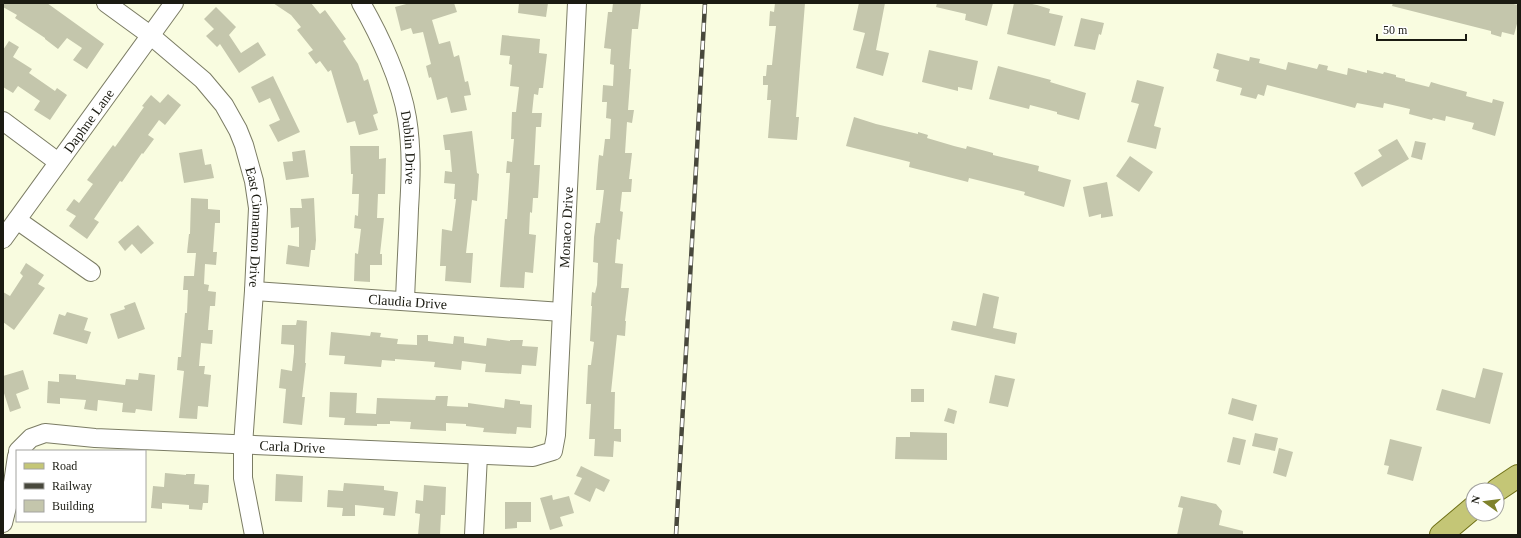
<svg xmlns="http://www.w3.org/2000/svg" width="1521" height="538" font-family="Georgia,serif">
<rect width="100%" height="100%" fill="#f9fce0"/>
<path fill="#c4c6ac" d="M3,3H47L104,44L87,69L73,60L82,48L67,38L58,49L45,39V38L15,18L17,15L3,7Z
M273,3H311L320,14L325,10L346,39L343,41L358,64L364,81L368,79L378,113L373,115L378,130L359,135L355,121L347,123L331,70L328,72L320,61L316,64L308,53L313,50L297,30L301,27L291,15Z
M410,3H454L457,12L432,20L439,44L450,41L454,57L459,55L465,82L468,81L471,95L464,96L467,110L451,113L447,97L437,100L431,77L429,78L426,66L431,64L423,32L413,34L411,28L401,31L395,7Z
M519,3H548L546,17L518,13Z
M613,3H641L638,29H632L629,69H631L628,110H634L632,123L627,122L625,153H632L629,179H632L631,192H622L620,211L623,212L620,240L617,239L615,263L623,264L621,288H629L625,321H626L625,336L617,335L611,392H615L614,429H621V442L614,441L613,457L594,456L595,439H589L591,404H586L588,365H591L594,342L590,341L592,306H591L592,292L595,293L597,285L598,263L593,262L594,237L596,223H600L604,190H596L598,165L599,155L603,156L605,139H610L611,119L606,118L607,102H602L603,85L613,86L614,65L610,64L611,49L604,48L608,12H612Z
M775,3H805L796,117H799L797,140L768,138L771,100H767L768,85H763V76H766L767,65H772L776,26H769L770,11L774,12Z
M859,3H885L876,50L889,53L883,76L856,68L865,33L853,30Z
M937,3H993L987,26L965,20L966,14L936,7Z
M1014,3H1027L1037,5L1050,9L1049,13L1063,16L1055,46L1007,34Z
M1393,3H1509L1518,5V20L1514,35L1502,32L1501,37L1491,34V31L1392,6Z
M216,7L236,27L229,35L241,53L258,42L266,55L239,73L220,44L217,47L206,36L214,29L204,19Z
M1081,18L1104,23L1101,35L1099,34L1095,50L1074,46Z
M502,35L540,39L539,53L547,54L543,88H539L538,95L534,94L532,113H542L541,127H536L535,147L534,165H540L538,198H533L532,213L530,212L529,234L536,235L533,273L525,272L524,288L500,287L505,219H507L510,173H506L507,161L512,162L514,139H511L512,112H516L519,87L510,86L512,65L509,64L510,56L500,55Z
M9,41L19,47L13,57L32,69L29,73L55,91L57,88L67,95L50,120L34,110L40,101L18,86L13,93L3,87V50Z
M929,50L978,61L972,90L958,87V91L922,82Z
M1217,53L1249,61L1250,57L1260,59L1259,63L1286,70L1288,62L1317,69L1319,64L1328,66L1327,70L1347,75L1348,68L1367,73V70L1383,74L1384,72L1396,75V77L1405,79V81L1429,87L1431,82L1441,85L1467,92L1466,96L1492,103L1493,99L1504,102L1495,136L1472,129L1474,123L1446,116L1445,121L1433,118L1432,120L1409,114L1410,109L1384,103L1383,108L1357,103L1355,108L1267,85L1264,96L1258,94L1256,99L1240,95L1242,88L1216,81L1219,70L1213,68Z
M998,66L1051,80L1050,82L1086,93L1079,120L1057,114V112L1030,105L1029,109L989,99Z
M273,76L300,132L278,142L269,125L280,120L270,98L259,103L251,87Z
M1137,80L1164,87L1154,126L1161,128L1156,149L1127,142L1139,104L1131,102Z
M168,94L181,105L165,125L159,120L148,135L154,139L143,154L142,153L122,182L120,181L94,219L99,222L87,239L69,226L76,216L66,210L74,199L79,203L93,184L87,180L113,145L115,147L144,107L142,106L151,95L160,103Z
M854,117L876,124L918,134V132L928,135L927,138L954,146L966,149L967,146L993,153V155L1039,166L1038,171L1071,180L1064,207L1024,195L1025,192L969,178L968,182L909,167L910,162L846,146Z
M472,131L477,173L479,174L477,201L472,200L466,253H473L471,283L445,281L446,266H440L442,229L452,231L456,199H454L455,184L444,183L445,171L452,172L450,150H445L443,135Z
M1397,139L1409,159L1362,187L1354,173L1382,156L1378,150Z
M1415,141L1426,143L1422,160L1411,157Z
M350,146H379V159L386,158L385,194H378L377,218H384L380,254H382V265H370V282L354,281L355,253L358,254L361,229L354,228L355,215L358,216L359,194H352L353,174H351Z
M202,149L205,165L211,164L214,178L184,183L179,153Z
M305,150L309,177L286,180L283,162L293,161L292,152Z
M1130,156L1153,172L1139,192L1116,176Z
M1107,182L1113,216L1101,218V214L1089,217L1083,187Z
M191,198L208,199V209L220,210V223H215L213,252H217L216,265L205,264L204,284L209,285L208,291L216,292L215,306H210L208,330H213L212,344L201,343L199,366H205L204,374L211,375L208,407L198,406L197,419L179,418L184,371L177,370L178,357H181L185,313H187L188,290H183L184,276H194L196,253H187L189,234H190Z
M314,198L316,240L315,250H311L309,267L286,264L288,245L299,247V227L291,228L290,208H302L301,199Z
M138,225L154,243L141,254L132,244L125,251L118,242Z
M26,263L44,275L38,284L45,288L14,330L3,322V292L10,296L23,276L20,273Z
M983,293L999,297L993,328L1017,333L1015,344L951,330L953,321L976,326Z
M135,302L145,329L118,339L110,314L125,309L124,306Z
M67,312L88,318L84,330L91,332L87,344L53,334L59,314L65,316Z
M297,320L307,321L305,363H306L302,397H305L302,425L283,423L286,389L279,388L281,369L292,371L294,352V345L281,344L282,325H296Z
M331,332L370,336L371,332L381,333L380,337L398,339L397,344L417,345V335H428V341L453,344L454,336L464,337V343L486,346L487,338L510,341V340H523L522,346L538,347L536,366L522,365L521,374L485,372L486,364L462,361L461,370L434,367L435,362L395,359V361L382,360L381,367L344,364L345,356L329,355Z
M1483,368L1503,373L1490,424L1436,410L1442,389L1475,398Z
M23,370L29,389L16,394L21,408L10,412L3,390V376Z
M139,373L155,375L152,411L136,409L135,413L122,412L123,403L98,400L97,411L84,409L86,400L60,398V404L47,403L48,381L59,382V374L76,375V379L125,385L126,379L138,380Z
M995,375L1015,379L1008,407L989,403Z
M911,389H924V402H911Z
M330,392L357,393L356,413L376,414L377,398L435,400L436,396H448L447,406L468,407V403L504,408L505,399L520,401V404L532,405L531,428L517,427L516,434L483,432L484,428L466,426V424L446,423V431L410,429L411,422L390,421V424H377V426L344,425L345,418L329,417Z
M1232,398L1257,405L1253,421L1228,414Z
M948,408L957,411L954,424L944,421Z
M910,432L947,433V460L895,459L896,437H910Z
M1255,433L1278,438L1275,451L1252,446Z
M1233,437L1246,440L1240,465L1227,462Z
M1390,439L1422,447L1413,481L1387,474L1389,466L1384,465Z
M1279,448L1293,452L1286,477L1273,473Z
M581,466L610,480L604,492L596,488L590,502L574,494L582,478L576,476Z
M165,473L186,475V474H195L194,484L209,485L208,503H203L202,510L189,509V505L162,503V509L151,508L153,486L164,487Z
M276,474L303,476L302,502L275,501Z
M344,483L384,486V490L398,492L395,516L383,515L384,508L355,505V516H342L343,508L327,507L328,490L343,491Z
M424,485L446,487L445,515H441L440,535H418L420,514L415,513L416,500L423,501Z
M552,495L553,500L569,496L574,513L560,517L563,526L550,530L540,498Z
M1181,496L1216,504L1222,511L1219,525L1243,531V535H1177L1183,508L1178,507Z
M505,502H531V522H517V528L505,529Z"/>
<g fill="none" stroke-linecap="round" stroke-linejoin="round">
<defs>
<g id="minor">
<path id="s1" d="M106,3L150,35L203,80L224,105L238,130L244,145L254,181L258,208L254,291L243,445V478L254,535"/>
<path id="s2" d="M361,3C380,36 401,81 407,118C412,149 411,178 409,209C408,240 406,270 405,301"/>
<path d="M3,121L58,162"/>
<path d="M17,220L91,272"/>
<path id="s3" d="M3,239L174,3"/>
<path id="s4" d="M254,291L562,312"/>
<path id="s5" d="M18,451L31,438L45,433L95,438L533,457L553,451L556,435L577,3"/>
<path d="M3,523L13,483L17,456"/>
<path d="M474,535L478,455"/>
</g>
<path id="major" d="M1497,490L1518,476
M1441,535L1473,508"/>
</defs>
<use href="#minor" stroke="#7b7c64" stroke-width="20"/>
<use href="#major" stroke="#707117" stroke-width="24"/>
<use href="#minor" stroke="#fff" stroke-width="18"/>
<use href="#major" stroke="#c4c676" stroke-width="22"/>
<defs>
<path id="rail" d="M676,535L705,3"/>
</defs>
<use href="#rail" stroke="#48483c" stroke-width="4.5"/>
<use href="#rail" stroke="#fff" stroke-width="3" stroke-dasharray="9" stroke-linecap="butt"/>
</g>
<g text-anchor="middle" stroke-width="3.5" stroke-linejoin="round" paint-order="stroke">
<g font-size="14" fill="#1b1b12" stroke="#fff">
<text dy="5" stroke="none"><textPath href="#s3" startOffset="146">Daphne Lane</textPath></text>
<text dy="5" stroke="none"><textPath href="#s2" startOffset="154">Dublin Drive</textPath></text>
<text dy="5" stroke="none"><textPath href="#s5" startOffset="767">Monaco Drive</textPath></text>
<text dy="5" stroke="none"><textPath href="#s1" startOffset="285">East Cinnamon Drive</textPath></text>
<text dy="5" stroke="none"><textPath href="#s4" startOffset="154">Claudia Drive</textPath></text>
<text dy="5" stroke="none"><textPath href="#s5" startOffset="281">Carla Drive</textPath></text>
</g>
</g>
<rect width="1521" height="538" fill="none" stroke="#1b1b12" stroke-width="8"/>
<rect x="16" y="450" width="130" height="72" fill="#ffffff" stroke="#a4a4a0"/>
<rect x="24" y="463" width="20" height="6" fill="#c4c676" stroke="#a4a4a0"/>
<text x="52" y="470" font-size="12" fill="#1b1b12">Road</text>
<rect x="24" y="483" width="20" height="6" fill="#48483c" stroke="#a4a4a0"/>
<text x="52" y="490" font-size="12" fill="#1b1b12">Railway</text>
<rect x="24" y="500" width="20" height="12" fill="#c4c6ac" stroke="#a4a4a0"/>
<text x="52" y="510" font-size="12" fill="#1b1b12">Building</text>
<g transform="translate(1485 502) rotate(284)"><circle r="19" fill="#ffffff" stroke="#a4a4a0"/>
<path d="M0-3L7 15L0 10L-7 15Z" fill="#7f822c"/>
<text y="-6" font-size="11" font-weight="bold" text-anchor="middle" fill="#1b1b12">N</text>
</g>
<path d="M1377 34v6h89v-6" fill="none" stroke="#1b1b12" stroke-width="2"/>
<text x="1383" y="34" font-size="12" fill="#1b1b12" stroke="#ffffff" stroke-width="3" paint-order="stroke">50 m</text>
</svg>
